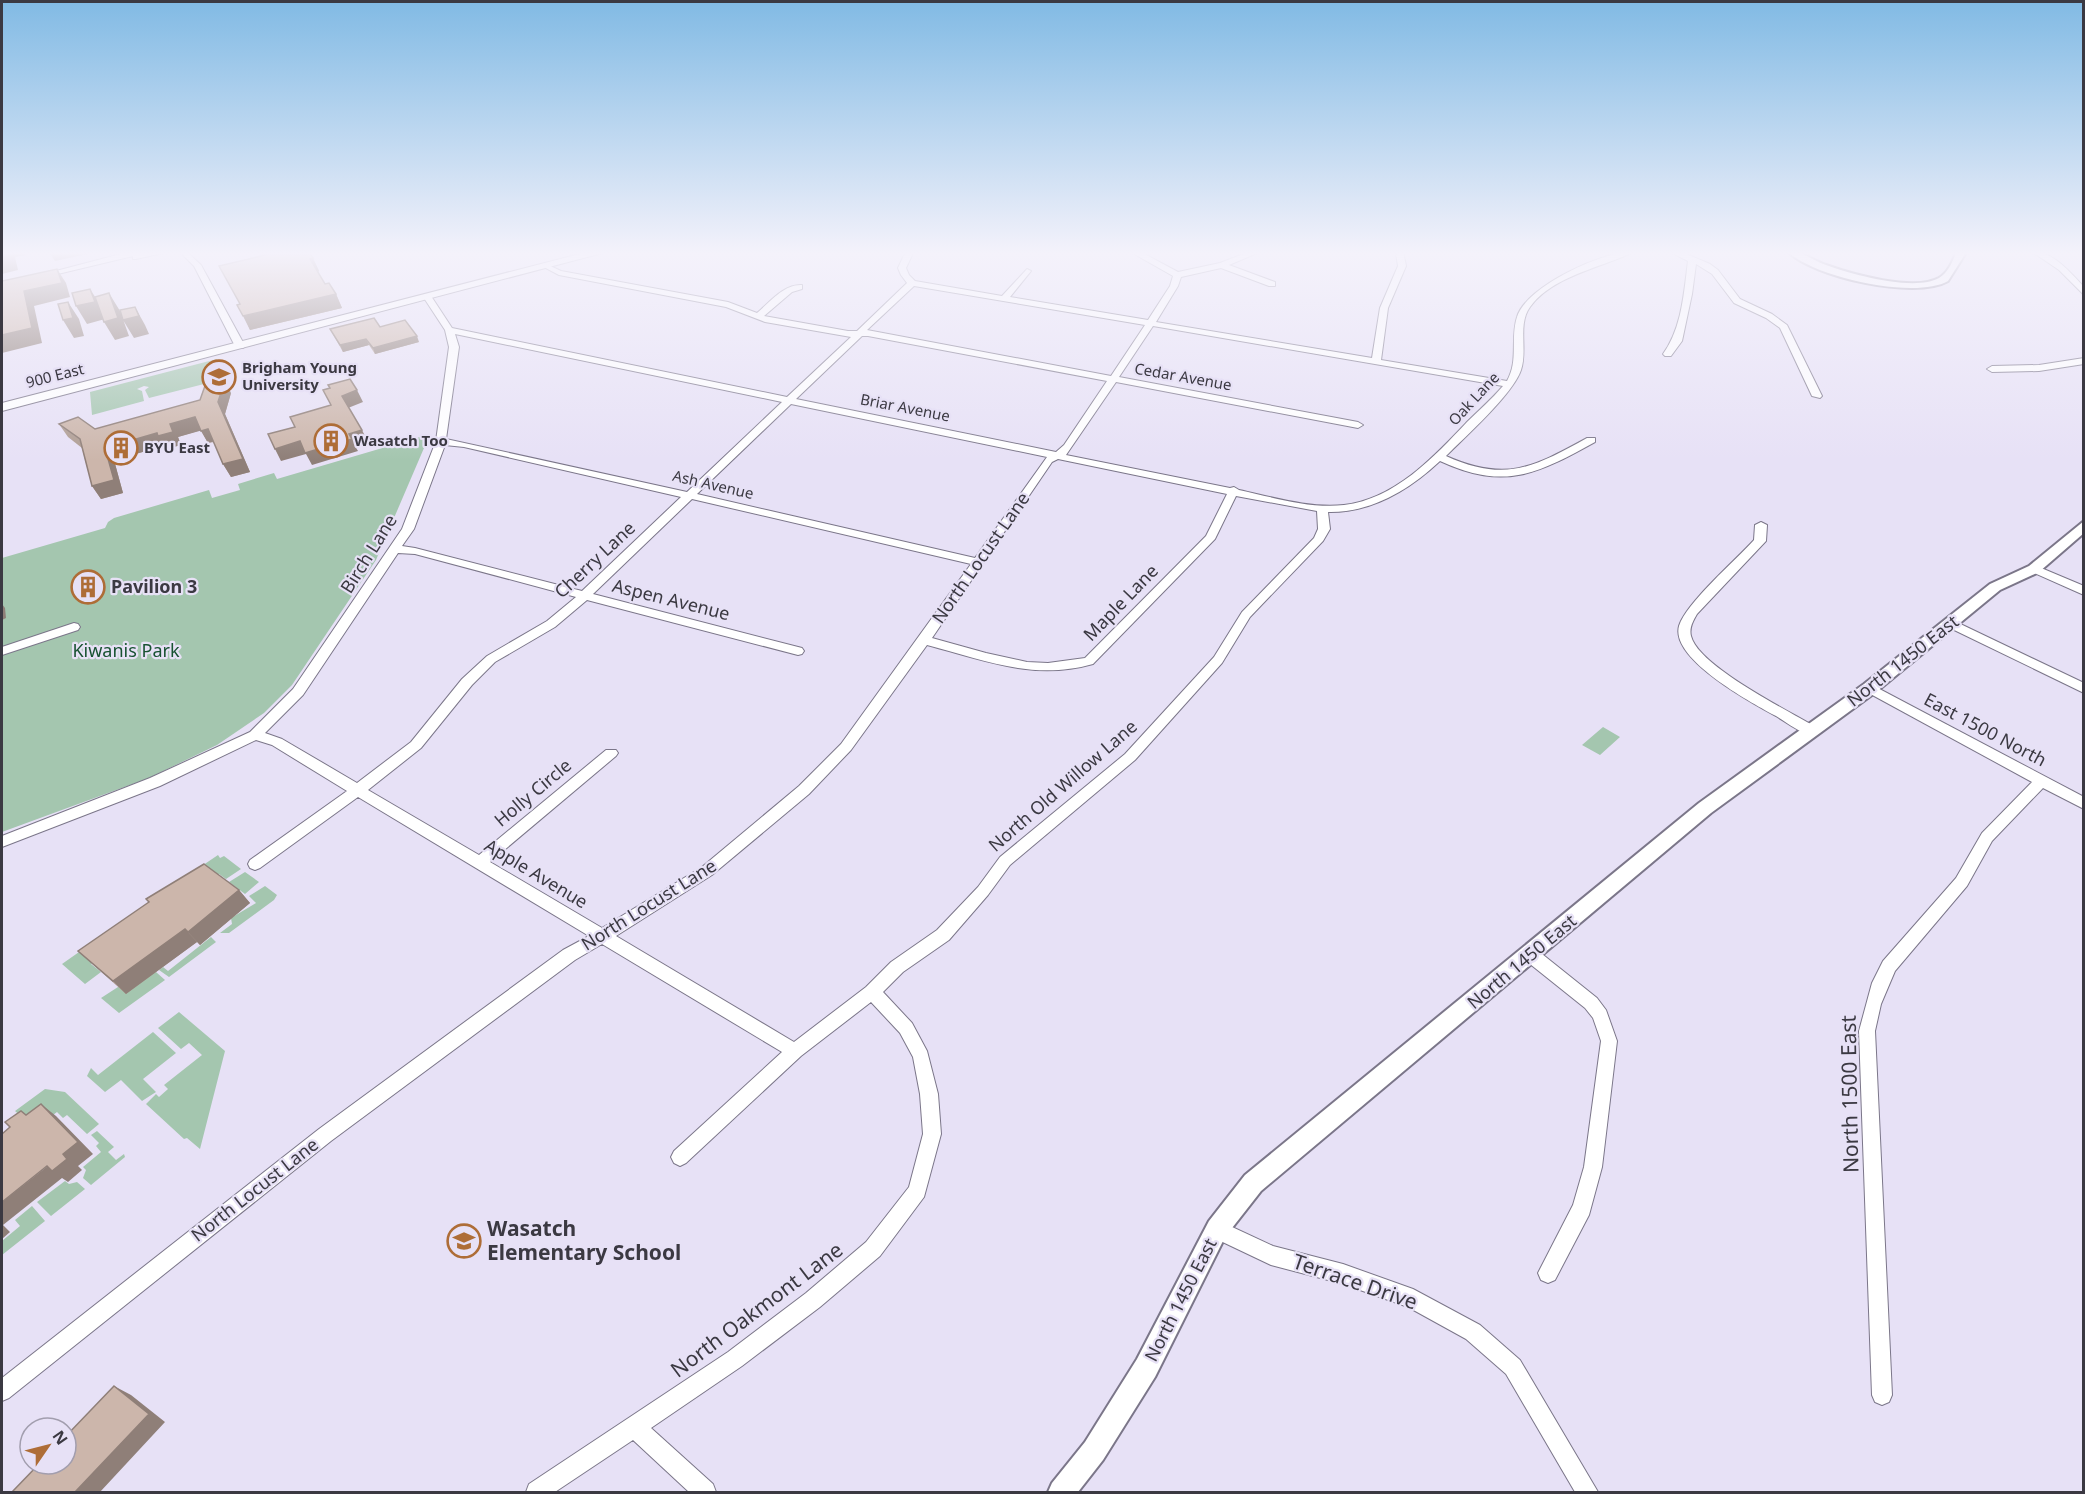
<svg xmlns="http://www.w3.org/2000/svg" width="2085" height="1494" font-family="'Noto Sans',sans-serif">
<rect width="100%" height="100%" fill="#e7e1f6"/>
<path fill="#a4c6af" d="M217,359L211,381L208,383L149,398L145,390L149,387L144,386L137,389L142,391L144,401L92,415L90,392Z
M430,434L376,560L292,685L264,713L217,745L149,778L2,832V558L105,528L108,522L114,518L209,490L212,498L240,490L238,484L274,473L277,479Z
M1603,727L1620,737L1600,755L1582,745Z
M218,855L220,858L224,856L241,869L226,879L219,874L193,893L178,882Z
M245,872L259,882L245,894L229,882Z
M265,886L277,895L274,900L229,933H220L232,924L231,918L256,903L249,896Z
M146,905L91,964L101,972L85,984L62,964Z
M211,937L216,942L169,977L159,970L163,967L168,971Z
M156,972L165,980L119,1013L101,998L118,987Z
M179,1012L225,1051L200,1149L187,1138L184,1139L146,1104L156,1094L159,1097L168,1089L164,1085L202,1055L189,1043L181,1049L158,1028Z
M153,1032L176,1053L143,1079L156,1092L142,1101L121,1080L105,1092L87,1076L91,1068L98,1075Z
M45,1089L65,1092L99,1124L87,1134L67,1115L63,1118L57,1112L40,1125L29,1124L15,1111Z
M97,1131L114,1147L108,1152L116,1160L124,1154L125,1157L91,1185L83,1178L86,1170L83,1167L101,1152L96,1146L99,1143L91,1135Z
M65,1181L69,1184L77,1182L85,1189L51,1216L37,1202Z
M32,1206L45,1221L2,1255V1241L20,1226L15,1220Z"/>
<g fill="none" stroke-linecap="round" stroke-linejoin="round">
<defs>
<path id="minor" d="M132,251H146L141,254L172,251L136,259H133V256L41,278L37,276Z
M179,251H186L201,265L245,346L243,348L235,346L194,266Z
M906,251H914L906,268L909,275L915,281L1002,296L1027,269L1031,271L1010,297L1148,320L1170,286L1173,276L1129,251H1139L1178,272L1220,263L1251,251H1262L1229,265L1275,282V286H1269L1221,268L1181,277L1178,286L1156,322L1372,358L1380,308L1398,266L1396,253L1392,251H1403L1406,266L1388,308L1381,360L1507,381C1519,360 1510,339 1517,317C1526,286 1604,251 1634,251C1627,256 1617,259 1609,262C1582,272 1547,283 1530,307C1517,325 1528,350 1521,370C1513,394 1465,437 1446,456C1506,483 1534,467 1587,438H1595V442C1537,474 1505,491 1440,461C1409,490 1371,513 1328,512L1330,529L1323,541L1250,617L1222,663L1135,760L1010,865L988,895L949,940L903,972L883,992L912,1023L927,1051L938,1094L941,1134L924,1197L880,1256L820,1307L742,1366L651,1428L713,1484L716,1492H689L633,1440L555,1492H526L529,1484L728,1352L806,1293L866,1242L909,1187L923,1134L920,1094L913,1057L900,1033L871,1002L801,1056L686,1163L680,1166L674,1163L671,1157L674,1151L782,1052L602,944L575,960L331,1141L9,1398L2,1401V1378L319,1129L563,950L589,936L358,797L260,868L255,870L250,868L248,864L250,860L347,791L272,745L256,740L160,786L2,847V836L150,778L250,732L293,689L402,529L436,441L449,347L445,330L424,298L425,296H431L452,328L787,397L851,337L765,322L726,307L559,275L542,266L546,264L561,271L728,302L757,313C770,302 784,284 802,285V289L792,292L764,316L848,331H857L907,283L901,275L898,268ZM914,286L1145,325L1111,376L867,330ZM1153,326L1503,386C1492,399 1479,410 1467,422C1434,457 1395,499 1344,505C1310,509 1272,497 1239,490L1234,487L1230,488L1066,455L1116,382L1358,428L1363,425L1358,422L1119,377ZM455,334L782,402L687,492L446,439L459,347ZM862,336H868L1107,381L1064,445L1056,452L796,399ZM791,404L1047,457L975,558L697,494ZM445,445L464,447L681,497L582,591L415,548L402,546L414,529ZM1058,459L1227,494L1206,536L1085,658L1048,663L1027,662L986,653L932,638L1052,462ZM1236,496L1317,511L1318,529L1314,538L1242,612L1214,657L1125,754L1000,857L978,887L937,930L891,962L866,987L794,1042L616,936L712,875L809,794L851,750L927,645C985,660 1033,681 1093,664L1215,539ZM692,499L971,564L841,744L799,786L702,867L602,928L490,862L616,756L618,753L616,750H606L479,855L368,790L421,748L472,685L495,662L555,627L587,600L798,655L802,654L804,651L802,648L593,594ZM398,553L415,554L576,597L547,621L487,656L462,679L411,742L357,783L282,739L265,733L303,695Z
M1668,251H1679L1710,264L1718,270L1740,299L1772,314L1787,325L1822,396L1820,398L1812,396L1780,328L1766,318L1734,303L1712,274L1696,264L1692,294L1682,341L1671,356H1665L1663,354C1682,328 1684,292 1688,261Z
M2031,251C2053,251 2070,272 2084,287V295L2059,270Z
M2084,358V364L2039,371L1992,372L1987,369L1992,366L2039,365Z
M1761,522L1767,525L1766,541L1697,614C1693,621 1689,628 1691,636C1698,666 1789,711 1817,728L1819,731L1812,736C1799,732 1787,723 1776,716C1752,703 1670,659 1679,626C1686,603 1736,560 1754,540L1755,525Z
M2034,565L2084,586V595L2030,571L2028,569Z
M1952,620L2084,683V693L1948,627L1946,624L1948,621Z
M74,623L78,624L80,627L78,630L2,655V647Z
M1870,684L2084,797V809L2043,788L1992,841L1967,886L1895,971L1881,1004L1875,1031L1892,1395L1889,1402L1882,1405L1875,1402L1872,1395L1859,1031L1872,983L1883,961L1956,878L1982,833L2032,782L1865,691L1864,688L1865,685Z
M1531,948L1537,950L1597,998L1606,1010L1617,1041L1602,1167L1589,1215L1555,1280L1548,1283L1541,1280L1538,1273L1573,1205L1584,1167L1601,1041L1593,1018L1585,1008L1525,960L1523,955L1525,950Z
M1217,1220L1273,1246L1343,1264L1413,1289L1480,1325L1520,1360L1598,1492H1575L1506,1374L1466,1339L1408,1307L1343,1284L1271,1265L1210,1236L1208,1229L1210,1222Z"/>
<path id="tertiary" d="M1787,251C1802,251 1812,260 1826,265C1851,274 1914,292 1939,278C1949,272 1953,260 1957,251H1967L1948,281C1915,300 1813,277 1787,251Z
M2084,521V533L2039,572L2000,590L1876,692L1711,813L1261,1191L1225,1237L1155,1377L1103,1460L1078,1492H1048L1052,1483L1085,1442L1137,1359L1209,1221L1245,1175L1699,803L1864,684L1990,584L2029,566Z"/>
<path id="secondary" d="M591,251H610L2,411V403Z"/>
</defs>
<use href="#minor" stroke="#7b7689" stroke-width="2"/>
<use href="#tertiary" stroke="#7b7689" stroke-width="4"/>
<use href="#secondary" stroke="#7b7689" stroke-width="2"/>
<use href="#minor" fill="#fff" fill-rule="evenodd"/>
<use href="#tertiary" fill="#fff" fill-rule="evenodd"/>
<use href="#secondary" fill="#fff" fill-rule="evenodd"/>
</g>
<path fill="#af9d93" d="M261,251H309L319,271L318,272L325,284L336,294L342,308L250,330L240,304L219,266L264,256Z
M380,327L419,342L375,354L369,345L343,352L330,329Z
M231,393L225,414L250,472L231,477L223,464L214,442L208,443L201,430L178,437L181,445L166,449L164,446L114,460L123,493L101,499L92,486L82,448L68,437L59,424L95,429Z
M239,890L250,903L200,945L197,942L126,994L78,951Z"/>
<path fill="#8f7f78" d="M8,251H25L26,255L15,257L18,270L2,274V257Z
M48,251H92V253L55,261Z
M313,258L319,271L316,272L310,259Z
M57,269L66,283L70,297L34,306L42,343L2,353V335L24,291Z
M90,289L101,306L105,319L87,324L76,306Z
M109,293L120,311L129,336L115,340L104,322Z
M336,294L342,308L250,330L243,316Z
M68,302L79,319L84,336L74,338L63,320Z
M135,307L145,325L149,334L134,338L123,320Z
M417,336L419,342L375,354L373,348Z
M366,339L369,345L343,352L340,345Z
M225,380L231,393L225,414L250,472L231,477L223,464L218,402Z
M357,390L363,402L348,408L342,396Z
M195,417L203,430L178,437L181,445L166,449L164,446L114,460L123,493L101,499L92,486L105,448L157,433L170,424Z
M208,429L215,441L208,443L201,431Z
M362,430L368,442L355,446L358,451L312,465L306,454L281,461L275,449L300,441L349,434Z
M90,577L93,580L95,590L82,594L80,590Z
M2,604L5,608L6,618L2,620Z
M239,890L250,903L200,945L188,932Z
M185,929L197,942L126,994L113,981Z
M41,1104L56,1116L93,1154L78,1166L82,1170L68,1182L62,1178L3,1225L10,1232L2,1239V1202L63,1154Z
M114,1386L131,1395L165,1422L100,1492H75Z"/>
<path fill="#ccb6ab" stroke="#8f7f78" stroke-width="1.5" d="M2,251H8L9,256L2,257Z
M263,251H309L313,258L310,259L325,284L329,283L336,294L243,316L237,305L240,304L219,266L265,255Z
M57,269L62,283L24,291L32,328L2,335V281Z
M90,289L95,302L76,306L72,293Z
M109,293L118,318L104,322L95,297Z
M68,302L73,318L63,320L58,304Z
M135,307L139,316L123,320L120,310Z
M374,318L380,327L405,320L417,336L373,348L366,339L340,345L330,329Z
M350,379L357,390L342,396L362,430L349,434L352,439L305,453L300,441L275,449L268,434L295,427L290,417L331,405L323,390L330,388L328,385Z
M225,380L218,402L243,459L223,464L208,429L201,431L195,417L170,424L173,432L158,436L157,433L105,448L114,480L92,486L80,439L59,424L78,417L95,429L200,400L206,383Z
M90,577L92,587L80,590L78,581Z
M204,864L239,890L188,932L185,929L113,981L78,951L149,902L146,899Z
M41,1104L78,1142L63,1154L67,1159L52,1171L47,1166L2,1202V1134L10,1127L5,1122L21,1111L26,1115Z
M114,1386L149,1414L75,1492H12L39,1464H66V1436Z"/>
<linearGradient id="sky" x2="0" y2="1"><stop stop-color="#81bae4"/><stop offset="0.55" stop-color="#f4f2fb"/><stop offset="1" stop-color="#f4f2fb" stop-opacity="0"/></linearGradient>
<rect width="2085" height="460" fill="url(#sky)"/>
<defs>
<symbol id="university-ring" viewBox="-11 -11 22 22"><circle r="9.5" fill="#e7e1f6" stroke="#ae6d37" stroke-width="1.5"/><path d="M0-5L7-2L0 1L-7-2ZM-4 1L0 2.5L4 1V4Q0 6-4 4Z" fill="#ae6d37"/></symbol>
<symbol id="building-ring" viewBox="-11 -11 22 22"><circle r="9.5" fill="#e7e1f6" stroke="#ae6d37" stroke-width="1.5"/><path d="M-4-6H4V6H1V3H-1V6H-4ZM-2.5-4.3h1.7v1.8h-1.7ZM.8-4.3h1.7v1.8H.8ZM-2.5-1h1.7V.8h-1.7ZM.8-1h1.7V.8H.8Z" fill="#ae6d37"/></symbol>
<symbol id="school-ring" viewBox="-11 -11 22 22"><circle r="9.5" fill="#e7e1f6" stroke="#ae6d37" stroke-width="1.5"/><path d="M0-5L7-2L0 1L-7-2ZM-4 1L0 2.5L4 1V4Q0 6-4 4Z" fill="#ae6d37"/></symbol>
</defs>
<g fill-rule="evenodd">
<use href="#university-ring" x="200" y="358" width="38" height="38"/>
<use href="#building-ring" x="312" y="422" width="38" height="38"/>
<use href="#building-ring" x="102" y="429" width="38" height="38"/>
<use href="#building-ring" x="69" y="568" width="38" height="38"/>
<use href="#school-ring" x="445" y="1222" width="38" height="38"/>
</g>
<g text-anchor="middle" stroke-width="4.5" stroke-linejoin="round" paint-order="stroke">
<g font-size="15" font-weight="bold" fill="#3b3942" stroke="#e7e1f6" text-anchor="start">
<text x="242" y="373">Brigham Young<tspan x="242" dy="17">University</tspan></text>
<text x="354" y="446">Wasatch Too</text>
<text x="144" y="453">BYU East</text>
</g>
<g font-size="15" fill="#3b3942" stroke="#e7e1f6">
<text transform="translate(55 376) rotate(-14)" y="5">900 East</text>
<text transform="translate(1183 377) rotate(10)" y="5">Cedar Avenue</text>
<text transform="translate(1474 399) rotate(-47)" y="5">Oak Lane</text>
<text transform="translate(905 408) rotate(11)" y="5">Briar Avenue</text>
<text transform="translate(713 485) rotate(13)" y="5">Ash Avenue</text>
</g>
<g font-size="18" fill="#3b3942" stroke="#e7e1f6">
<text transform="translate(369 554) rotate(-58)" y="6">Birch Lane</text>
<text transform="translate(981 558) rotate(-55)" y="6">North Locust Lane</text>
<text transform="translate(595 560) rotate(-43)" y="6">Cherry Lane</text>
<text transform="translate(671 600) rotate(14)" y="6">Aspen Avenue</text>
<text transform="translate(1121 603) rotate(-46)" y="6">Maple Lane</text>
<text transform="translate(1903 661) rotate(-38)" y="6">North 1450 East</text>
<text transform="translate(1985 730) rotate(28)" y="6">East 1500 North</text>
<text transform="translate(1063 786) rotate(-41)" y="6">North Old Willow Lane</text>
<text transform="translate(533 793) rotate(-40)" y="6">Holly Circle</text>
<text transform="translate(536 874) rotate(31)" y="6">Apple Avenue</text>
<text transform="translate(649 905) rotate(-32)" y="6">North Locust Lane</text>
<text transform="translate(1522 962) rotate(-40)" y="6">North 1450 East</text>
<text transform="translate(255 1190) rotate(-38)" y="6">North Locust Lane</text>
<text transform="translate(1181 1300) rotate(-63)" y="6">North 1450 East</text>
</g>
<g font-size="18" font-weight="bold" fill="#3b3942" stroke="#e7e1f6" text-anchor="start">
<text x="111" y="593">Pavilion 3</text>
</g>
<g font-size="18" fill="#185232" stroke="#e7e1f6">
<text x="126" y="657">Kiwanis Park</text>
</g>
<g font-size="21" fill="#3b3942" stroke="#e7e1f6">
<text transform="translate(1850 1094) rotate(-91)" y="7">North 1500 East</text>
<text transform="translate(1355 1282) rotate(19)" y="7">Terrace Drive</text>
<text transform="translate(757 1310) rotate(-37)" y="7">North Oakmont Lane</text>
</g>
<g font-size="21" font-weight="bold" fill="#3b3942" stroke="#e7e1f6" text-anchor="start">
<text x="487" y="1236">Wasatch<tspan x="487" dy="24">Elementary School</tspan></text>
</g>
</g>
<rect width="2085" height="1494" fill="none" stroke="#3b3942" stroke-width="6"/>
<g transform="translate(48 1446) rotate(55)"><circle r="28" fill="#e7e1f6" stroke="#a29eae" stroke-width="1.5"/>
<path d="M0-4.5L10 22L0 15L-10 22Z" fill="#ae6d37"/>
<text y="-9" font-size="16" font-weight="bold" text-anchor="middle" fill="#3b3942">N</text>
</g>
</svg>
